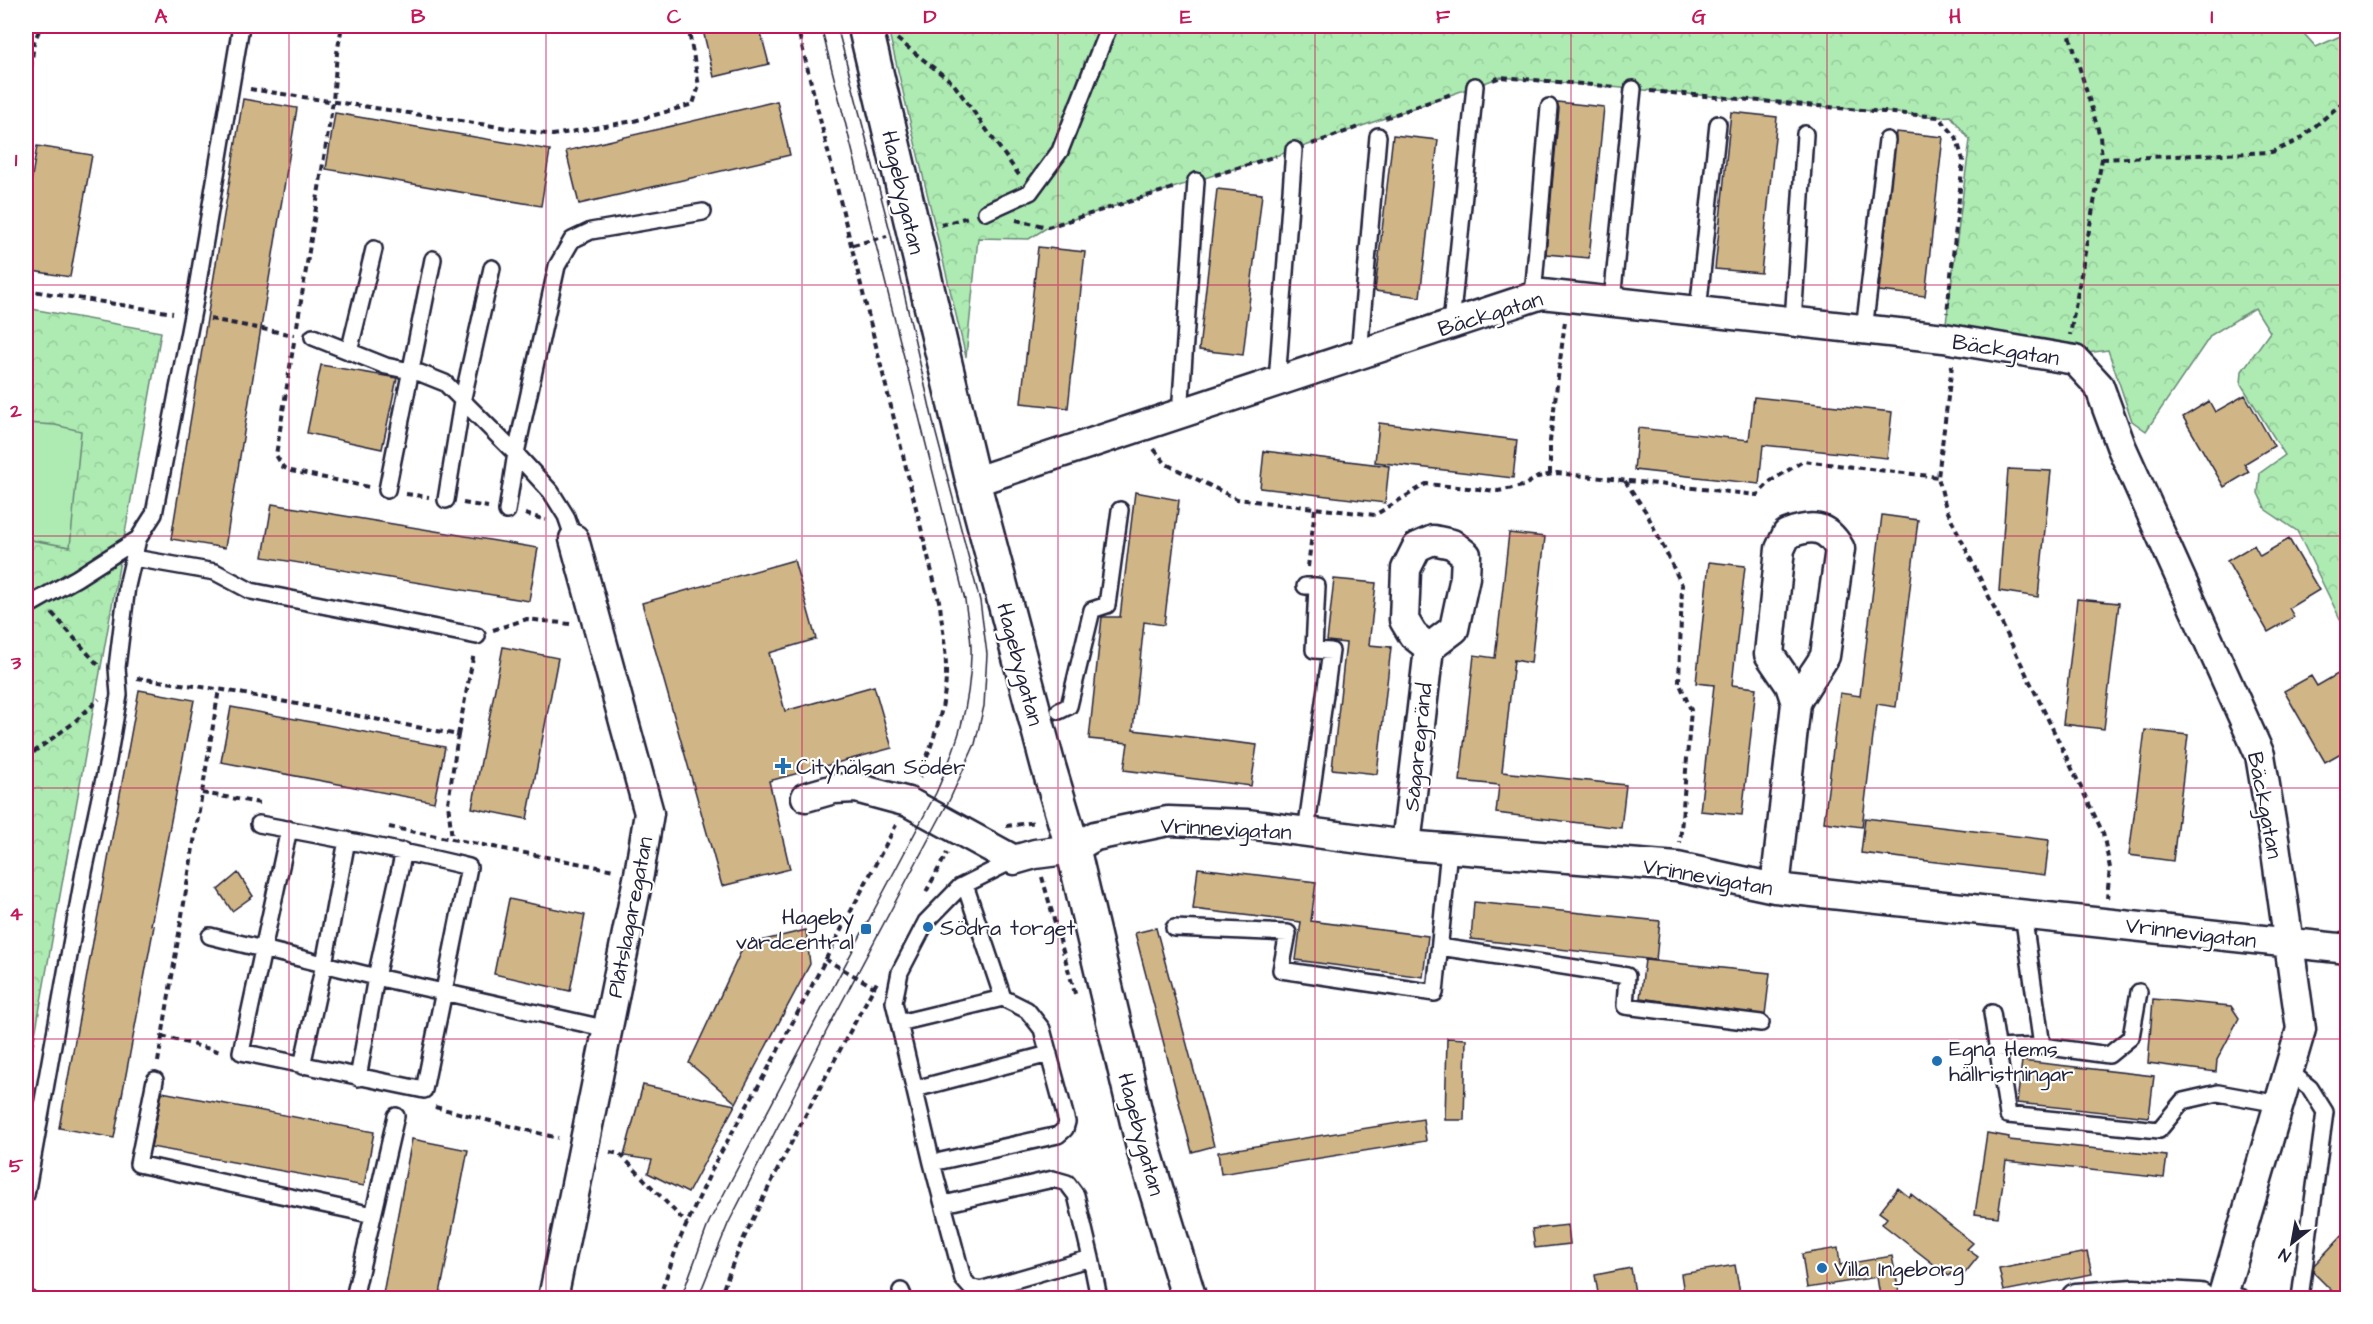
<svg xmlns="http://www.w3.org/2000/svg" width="2373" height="1324" font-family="'Architects Daughter',sans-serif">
<defs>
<pattern id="forest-crowns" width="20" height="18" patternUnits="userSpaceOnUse" patternTransform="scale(1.5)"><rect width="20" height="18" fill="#adebb2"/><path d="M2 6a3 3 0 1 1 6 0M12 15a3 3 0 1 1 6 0" fill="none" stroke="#95c99a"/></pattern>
</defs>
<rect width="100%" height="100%" fill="#fff"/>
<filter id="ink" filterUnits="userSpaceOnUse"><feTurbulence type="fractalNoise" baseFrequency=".0167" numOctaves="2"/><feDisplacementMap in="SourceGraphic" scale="12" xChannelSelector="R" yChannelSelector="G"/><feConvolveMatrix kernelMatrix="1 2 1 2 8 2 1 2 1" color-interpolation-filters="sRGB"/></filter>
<g filter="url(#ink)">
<path fill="url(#forest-crowns)" stroke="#688676" stroke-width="1.5" d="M893,26H2297L2316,47L2347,33V633L2297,531L2266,510L2258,493L2260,473L2285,455L2241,384L2242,371L2270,332L2255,308L2211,335L2146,431L2132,421L2108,350L2080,354L1944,338L1970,140L1951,116L1939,117L1501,77L1294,150L1048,227L1029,239L978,238L966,357L890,37Z
M26,308L161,332L26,1085Z"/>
<path fill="#adebb2" stroke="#688676" stroke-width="1.5" d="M26,423L55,425L81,431L70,547L26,539Z"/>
<path fill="#d0b586" stroke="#22223b" stroke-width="1.5" d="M702,26H759L769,64L714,77Z
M243,99L297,108L225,548L171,539Z
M777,101L790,155L579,204L566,151Z
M1557,102L1604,107L1589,258L1546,254L1559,108Z
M1731,112L1777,117L1761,273L1715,269Z
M335,113L550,150L541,206L326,169Z
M1896,132L1943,137L1925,296L1879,291Z
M1393,135L1438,140L1420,297L1375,291Z
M37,146L92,155L70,277L26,270V213Z
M1217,189L1262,194L1243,355L1199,350Z
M1038,247L1085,252L1068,408L1021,403Z
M321,365L397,378L382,449L307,433Z
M2245,395L2274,446L2244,464L2249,472L2224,487L2183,417L2209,401L2215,412Z
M1754,397L1892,412L1887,458L1763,445L1759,484L1634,470L1638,428L1749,440Z
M1379,423L1517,440L1513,478L1375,462Z
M1264,451L1389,466L1385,503L1260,488Z
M2008,469L2051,471L2038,597L1999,591Z
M1135,492L1179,500L1164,625L1144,622L1133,730L1257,745L1251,786L1124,770L1128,743L1089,739L1102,617H1120Z
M272,504L538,548L529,601L263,557Z
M1882,515L1918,520L1896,707L1877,704L1862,827L1824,822L1840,693L1860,696Z
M1509,533L1545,537L1531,663L1514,660L1502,772L1626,785L1621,828L1496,813L1499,785L1460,781L1474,655L1495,658Z
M2289,539L2319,590L2289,608L2294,617L2268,632L2227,561L2254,545L2260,556Z
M794,560L816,639L769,653L785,711L874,686L892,748L769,781L790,869L722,886L642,603Z
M1709,562L1745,566L1732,685L1756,688L1742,815L1700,811L1714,685L1696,683Z
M1334,579L1376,583L1369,645L1391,647L1377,774L1332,769L1346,643L1327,641Z
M2077,599L2119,603L2104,729L2063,724Z
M503,647L558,658L527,819L472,808Z
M2348,668V749L2325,762L2284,691L2311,676L2317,686Z
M139,690L194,700L151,925L154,926L114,1138L59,1128Z
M231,707L445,747L434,802L221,762Z
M2145,730L2188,735L2173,861L2129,855Z
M1865,818L2049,840L2045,875L1861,853Z
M1198,868L1316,882L1311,921L1428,936L1423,977L1296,960L1301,922L1193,909Z
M238,873L253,896L232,911L218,890Z
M509,899L585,915L570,991L494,974Z
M1474,902L1660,921L1656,960L1471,939Z
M1156,928L1214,1146L1192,1152L1135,933Z
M806,930L810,964L736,1103L689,1063L744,945Z
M1645,960L1770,973L1765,1015L1640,998Z
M2153,999L2231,1006L2239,1018L2217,1060L2216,1072L2148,1063Z
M1447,1038L1466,1039L1464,1120H1445Z
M2022,1061L2154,1076L2149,1117L2017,1103Z
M643,1085L735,1105L688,1193L648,1173L652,1160L624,1156Z
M162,1092L374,1132L364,1186L151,1147Z
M1423,1119L1426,1141L1221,1174L1218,1152Z
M1987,1133L2009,1137V1140L2167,1156L2164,1178L2006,1161L1998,1217L1975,1214Z
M412,1139L468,1150L439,1299H382Z
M1898,1188L1909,1197L1911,1194L1973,1243L1967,1249L1978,1257L1961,1278L1953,1272L1949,1276L1882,1224L1887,1218L1879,1212Z
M1568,1225L1570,1244L1535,1248L1532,1229Z
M2348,1229V1299H2340L2313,1272L2314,1265Z
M1838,1248L1840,1265L1892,1256L1899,1292L1880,1296L1877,1277L1807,1288L1802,1254Z
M2087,1252L2092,1274L2004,1291L1999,1269Z
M1735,1265L1741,1299H1685L1681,1274Z
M1631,1268L1636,1299H1599L1595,1275Z"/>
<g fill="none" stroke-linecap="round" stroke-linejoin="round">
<defs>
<path id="lane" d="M986,212L1030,192L1060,151L1109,26
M1533,296L1549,107
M1612,301L1633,89
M1698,311L1718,124
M1793,322L1805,134
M1451,324L1475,86
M1864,330L1887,140
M313,337L386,366L420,373L445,383L518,456L551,492L566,516L574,539
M349,352L374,249
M1359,354L1378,136
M1277,382L1294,150
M1180,414L1196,181
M387,490L433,259
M446,500L462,402L492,268
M507,511L516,453L557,266L572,240L591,231L703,212
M134,558L215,572L251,591L477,636
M1305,586H1317L1314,650L1331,651L1306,832
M26,607L77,578L138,539L154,514L195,300L241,26
M1059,711L1069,706L1092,610L1107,605L1120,510
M259,824C330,837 400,850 469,867L424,1090L241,1052L289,829
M1014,860L960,887L926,922L900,972L894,1002L932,1163L963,1279L970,1287L980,1290L1091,1258L1099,1298
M2023,914L2042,1046
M1174,928L1288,933L1281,970L1435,993L1449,849
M210,936L376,977L608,1029
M1440,947L1627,976L1625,1006L1761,1023
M1992,1013L2008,1115L2159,1130L2183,1101L2218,1093L2279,1104
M899,1023L1003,998
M1997,1048L2042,1046L2109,1055L2131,1037L2139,992
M302,1066L324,964L347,840
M2289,1071L2310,1088L2325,1112L2300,1298
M358,1078L376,977L404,851
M155,1080L138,1164L373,1215
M915,1089L1049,1054
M932,1163L1058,1135L1065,1129L1067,1122L1042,1029L1027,1010L1003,998L965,885
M26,1195L84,872L108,760L119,695L117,667L127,586L138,539
M944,1204L1053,1179L1067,1183L1076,1195L1091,1258
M901,1291L904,1298
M2223,1292L2242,1298
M26,1298H28
M354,1298L396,1116"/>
<path id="street" d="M973,482L1542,294L1944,338L2075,360L2099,386L2121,446L2260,755L2275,845L2301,1029L2222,1298
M806,797L834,789L856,788L908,802L1014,860L1035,854L1073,849L1095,836L1168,821L1247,824L1406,845L1677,867L1775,888L2348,949
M1406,845L1429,648L1413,635L1404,620L1406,569L1417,547L1433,540L1452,544L1466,555L1465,577L1454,629L1429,648
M1775,888L1796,703L1790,685L1769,654L1780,549L1787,534C1811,525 1826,524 1840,549L1825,656C1816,672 1804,686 1796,703
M553,1298L639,874L649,813L574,539
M2076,1298L2134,1294L2200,1298"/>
<path id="secondary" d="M865,26L973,482L1048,765L1073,849L1144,1150L1189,1298"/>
</defs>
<use href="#lane" stroke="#22223b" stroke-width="20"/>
<use href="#street" stroke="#22223b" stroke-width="33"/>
<use href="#secondary" stroke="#22223b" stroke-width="38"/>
<path stroke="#22223b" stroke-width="4" stroke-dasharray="6 4.5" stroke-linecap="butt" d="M797,26L940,605C942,626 946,648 946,669C947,707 931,746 918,781
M2067,26L2100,136L2102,159L2070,335
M894,33L1090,26
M897,39L953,83L1019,175
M1493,80L1501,77L1616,87
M250,89L553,135L634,121L693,104L699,86L688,26
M1650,91L1939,117L1956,137L1963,160L1947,313
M26,98L30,78L34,42L41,26
M1385,118L1454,93
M1312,144L1361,126
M2102,159L2272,152L2299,140L2348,98
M1215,175L1276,156
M1016,220L1048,227L1176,187
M941,225L968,217
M853,245L887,236
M26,290L173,313
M210,319L294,335
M297,326L333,101L337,53L342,26
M294,342L276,455L283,467L291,471L369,487
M1952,365L1938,477L1946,508L2103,833L2110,868L2107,898
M1154,449L1166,464L1237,499L1375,515L1426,484L1498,491L1523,486L1538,477L1557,473L1757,495L1771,481L1803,461L1938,477
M1550,474V441L1565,321
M1625,481L1646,512L1682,585L1679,682L1691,710L1680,843
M406,494L429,497
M463,503L488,507
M525,514L546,520
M1308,567L1315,509
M52,613L99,666
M493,630L527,619L570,624
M137,678L224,690L458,735L448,803L452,839
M458,735L474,653
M26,760L35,751L72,724L99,699
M202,793L260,803
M1006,826L1037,822
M389,827L614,870
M1042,877L1076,997
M926,892L947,853
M825,959L874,987
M162,1036L221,1052
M158,1062L219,689
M435,1107L558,1138
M610,1152L620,1154L687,1224
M659,1298L679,1241L715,1163L774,1058L896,825
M720,1298C736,1249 761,1203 784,1157C814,1098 845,1040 877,982"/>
<use href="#lane" stroke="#fff" stroke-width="15"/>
<use href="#street" stroke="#fff" stroke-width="28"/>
<use href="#secondary" stroke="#fff" stroke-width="33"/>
<path stroke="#22223b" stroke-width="1.5" d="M681,1298L709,1222L936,793C957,745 970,708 971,655C972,637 967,618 965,600L821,26
M698,1298L728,1224L826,1032L950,799L975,744L984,706L987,654L980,601L935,430L891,235L837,26"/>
</g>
</g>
<path fill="none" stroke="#c2185b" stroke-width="1.5" stroke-opacity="0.55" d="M289,26V1298M546,26V1298M802,26V1298M1058,26V1298M1315,26V1298M1571,26V1298M1827,26V1298M2084,26V1298M26,285H2348M26,536H2348M26,788H2348M26,1039H2348"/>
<g fill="#1f6fb2" stroke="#fff" stroke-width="2">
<path d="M780 757h6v6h6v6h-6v6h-6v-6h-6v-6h6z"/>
<circle cx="928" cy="927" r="6"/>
<rect x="860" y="923" width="12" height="12" rx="3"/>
<circle cx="1937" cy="1061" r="6"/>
<circle cx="1822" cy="1268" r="6"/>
</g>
<g text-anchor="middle" stroke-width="4.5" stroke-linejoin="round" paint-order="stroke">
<g font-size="22" fill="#22223b" stroke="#fff">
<text transform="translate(904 192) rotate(77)" y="8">Hagebygatan</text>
<text transform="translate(1490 313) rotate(-17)" y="8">Bäckgatan</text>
<text transform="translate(2006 349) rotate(9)" y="8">Bäckgatan</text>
<text transform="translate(1021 664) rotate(75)" y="8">Hagebygatan</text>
<text transform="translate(1417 747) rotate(-84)" y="8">Sågaregränd</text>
<text transform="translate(2266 805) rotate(79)" y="8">Bäckgatan</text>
<text transform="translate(1226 828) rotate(3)" y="8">Vrinnevigatan</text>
<text transform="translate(1708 876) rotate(10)" y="8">Vrinnevigatan</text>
<text transform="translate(629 917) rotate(-79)" y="8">Plåtslagaregatan</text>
<text transform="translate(2191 932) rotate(7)" y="8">Vrinnevigatan</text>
<text transform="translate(1142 1134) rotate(75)" y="8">Hagebygatan</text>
</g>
<g font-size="22" fill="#22223b" stroke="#fff" text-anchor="start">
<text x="796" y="774">Cityhälsan Söder</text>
<text x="854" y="924" text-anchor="end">Hageby<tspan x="854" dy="25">vårdcentral</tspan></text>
<text x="940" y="935">Södra torget</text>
<text x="1949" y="1056">Egna Hems<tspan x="1949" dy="25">hällristningar</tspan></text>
<text x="1834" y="1276">Villa Ingeborg</text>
</g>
</g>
<rect width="2373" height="1324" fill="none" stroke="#fff" stroke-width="66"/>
<g transform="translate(2292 1243) rotate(211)" stroke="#ffffff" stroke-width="4.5" paint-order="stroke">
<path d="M0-4.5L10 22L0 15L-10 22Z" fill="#22223b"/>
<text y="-9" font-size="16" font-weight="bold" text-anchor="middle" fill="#22223b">N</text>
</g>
<rect x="33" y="33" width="2307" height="1258" fill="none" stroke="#c2185b" stroke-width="2"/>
<g font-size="20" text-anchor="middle" font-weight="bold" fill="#c2185b">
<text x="161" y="23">A</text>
<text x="418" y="23">B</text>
<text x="674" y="23">C</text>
<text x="930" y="23">D</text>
<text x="1186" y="23">E</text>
<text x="1443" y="23">F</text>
<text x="1699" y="23">G</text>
<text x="1955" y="23">H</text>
<text x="2212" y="23">I</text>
<text x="16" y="166">1</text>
<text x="16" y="417">2</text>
<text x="16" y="669">3</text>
<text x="16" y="920">4</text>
<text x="16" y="1172">5</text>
</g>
</svg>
